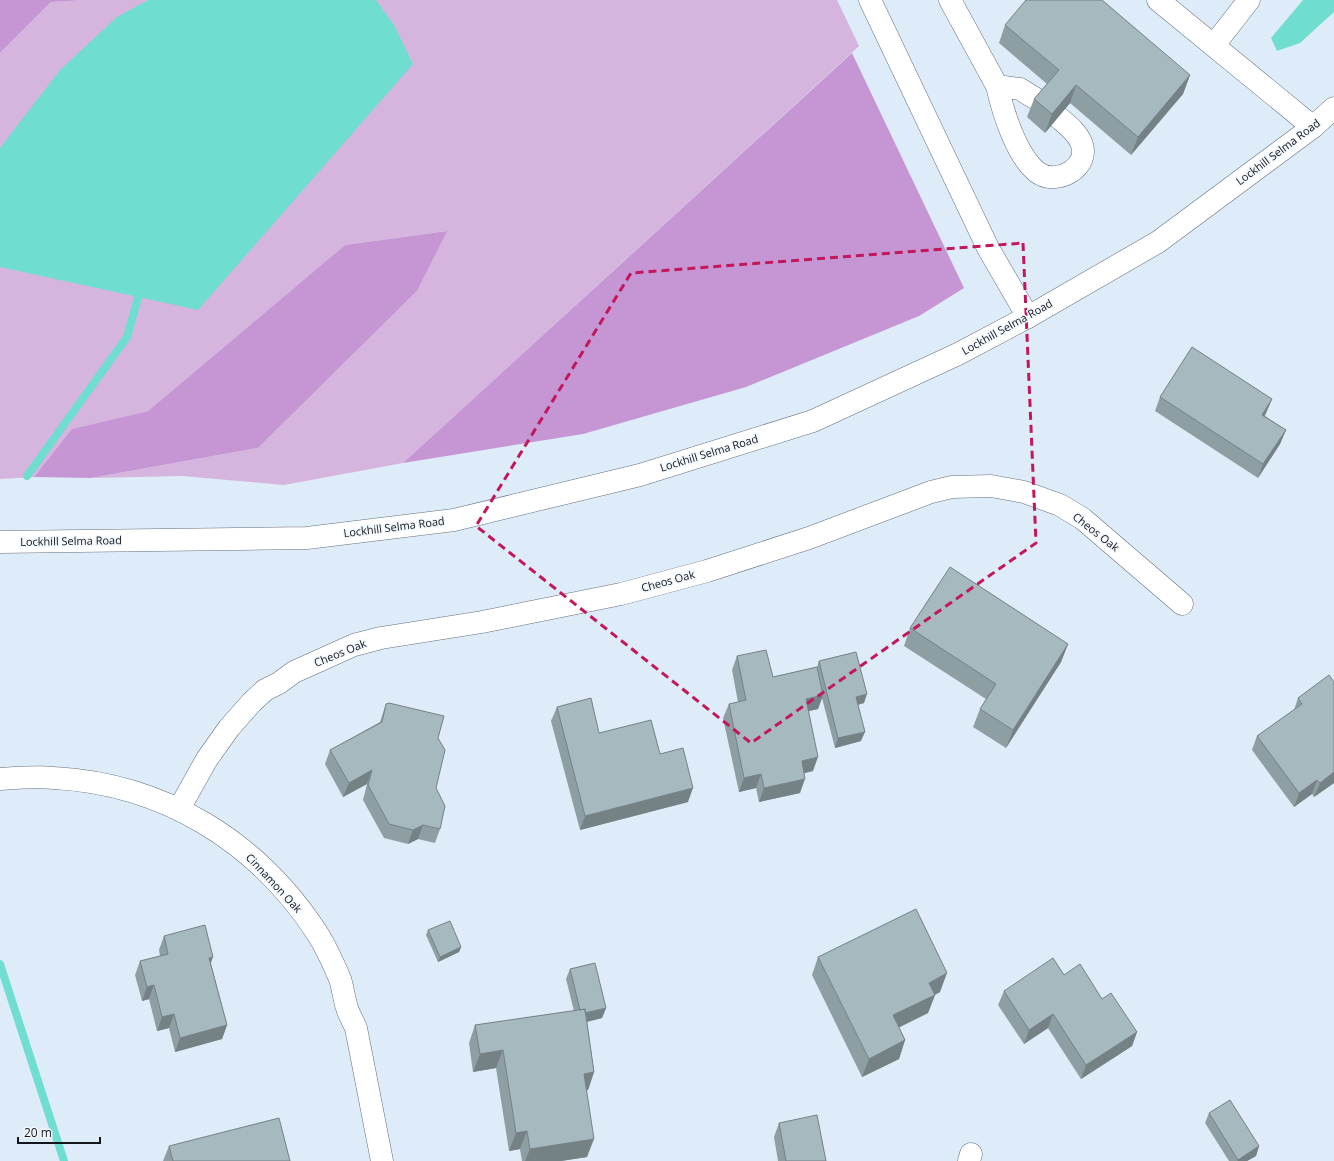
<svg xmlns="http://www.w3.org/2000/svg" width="1334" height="1161" font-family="'Open Sans',sans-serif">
<rect width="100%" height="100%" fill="#deebf9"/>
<path fill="#d5b5de" d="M85,0H837L859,46L403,463L284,485L182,476L91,478L258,448L417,291L446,231L345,245L148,411L73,429L34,477L0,479V53L51,2Z"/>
<path fill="#c595d4" d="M0,0H85L51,2L0,53Z
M852,53L964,288L919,316L746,387L583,434L403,463Z
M447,231L417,291L258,448L91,478L34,477L72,429L148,411L345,245Z"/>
<path fill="#6fddd0" d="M148,0H376L394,25L413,64L198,310L0,267V148L60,70L117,17Z
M1303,0H1334V12L1300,43L1277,51L1271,38Z"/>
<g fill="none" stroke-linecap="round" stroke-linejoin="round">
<path stroke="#6fddd0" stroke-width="8" d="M27,476L127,337L141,287
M0,964L64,1161"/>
<defs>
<path id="minor" d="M870,0L988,248L1028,317
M950,0L997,86
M1158,0L1313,127
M1214,45L1249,0
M1041,102L1020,89L997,86C1003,112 1016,155 1037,172C1056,187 1092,167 1081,142C1076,131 1067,125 1058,117
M0,779C18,778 36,776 54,778C164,784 257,841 317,933C325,945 334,965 340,979C343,988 344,999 347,1008C349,1015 353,1021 356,1028L382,1161
M179,809L207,759L229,728L252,702L265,690L279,683L294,672L354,645L381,638L482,622L621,594L707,571L809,538L931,492L952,487L991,486L1024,492L1060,505L1083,519L1182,604
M969,1161L971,1154"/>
<path id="major" d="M0,542L307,538L454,520L640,475L813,421L958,354L1028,317L1158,242L1313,127L1334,108"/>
</defs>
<use href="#minor" stroke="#65707d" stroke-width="23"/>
<use href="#major" stroke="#65707d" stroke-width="23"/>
<use href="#minor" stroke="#fff" stroke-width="22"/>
<use href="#major" stroke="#fff" stroke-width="22"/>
</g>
<path fill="#8e9fa4" d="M1005,25L1190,75L1183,94L1131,155L1070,103L1045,133L1027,117L1034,99L1047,84L999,43Z
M1160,397L1272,399L1266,413L1265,416L1286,430L1280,444L1258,478L1155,411Z
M910,628L1068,644L1061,662L1006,748L973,727L980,709L986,699L904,646Z
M737,656L773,677L817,667L819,661L864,703L858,705L861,741L835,748L822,698L818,709L808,711L813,771L804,773L800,793L759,802L756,788L739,792L723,718L729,704L738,702L732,670Z
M1334,682V783L1314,797L1312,794L1294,807L1252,750L1257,736L1294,710L1298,698Z
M386,704L438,738L436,788L440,829L435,843L418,839L408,844L384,838L363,800L367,784L343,797L325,764L330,750L380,722Z
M557,707L599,733L660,754L688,802L580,830L551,721Z
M428,930L461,947L459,952L438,962L426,935Z
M164,936L211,964L227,1025L222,1039L175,1052L169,1028L157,1031L149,999L142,1001L135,975L140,961L160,956L159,950Z
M818,957L940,992L935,995L928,1013L899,1027L905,1040L899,1059L862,1077L812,975Z
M570,969L606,1008L602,1018L587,1022L594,1072L588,1090H587V1157L561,1161H522L520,1149L509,1151L496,1068L473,1072L469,1043L475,1025L574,1011L566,979Z
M1064,975L1102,999L1137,1032L1132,1046L1081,1079L1048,1028L1024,1044L998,1005L1004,991Z
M1209,1113L1259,1146L1256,1156L1247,1161H1229L1205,1123Z
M779,1123L826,1161H778L774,1137Z
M169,1146L290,1161H163Z"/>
<path fill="#748286" d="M1190,75L1183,94L1131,155L1138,137Z
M1076,85L1070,103L1045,133L1052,114Z
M1272,399L1266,413L1257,429L1262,415Z
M1286,430L1280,444L1258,478L1263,464Z
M1068,644L1061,662L1006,748L1013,730Z
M867,694L864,703L852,706L856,697Z
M823,695L818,709L801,713L806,699Z
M865,732L861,741L835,748L838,738Z
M818,757L813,771L797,775L802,761Z
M372,770L367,784L343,797L349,783Z
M1334,772V783L1314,797L1320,783Z
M761,774L756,788L739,792L744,778Z
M805,779L800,793L759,802L764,788Z
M1317,780L1312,794L1294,807L1299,793Z
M693,788L688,802L580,830L585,816Z
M423,825L418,839L408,844L413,830Z
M461,947L459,952L438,962L440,957Z
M213,957L208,971L209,958Z
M947,973L940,992L922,1001L929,983Z
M154,985L149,999L142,1001L147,987Z
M935,995L928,1013L886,1034L893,1015Z
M606,1008L602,1018L577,1024L581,1014Z
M174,1014L169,1028L157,1031L162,1017Z
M1053,1014L1048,1028L1024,1044L1029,1030Z
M227,1025L222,1039L175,1052L180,1038Z
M1137,1032L1132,1046L1081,1079L1086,1065Z
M905,1040L899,1059L862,1077L869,1059Z
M503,1050L496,1068L473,1072L480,1054Z
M594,1072L588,1090L577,1092L584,1074Z
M527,1131L520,1149L509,1151L516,1133Z
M594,1139L587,1157L561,1161H525L530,1149Z
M1259,1146L1256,1156L1247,1161H1237L1238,1160Z"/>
<path fill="#a5b9bf" stroke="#748286" d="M1026,0H1102L1190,75L1138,137L1076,85L1052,114L1034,99L1059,70L1005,25Z
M1192,347L1272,399L1262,415L1286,430L1263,464L1160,397Z
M950,567L1068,644L1013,730L980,709L996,684L910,628Z
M766,650L773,677L817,667L823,695L806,699L818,757L802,761L805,779L764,788L761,774L744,778L729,704L746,700L737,656Z
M856,652L867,694L856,697L865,732L838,738L819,661Z
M1329,675L1334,682V772L1320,783L1317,780L1299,793L1257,736L1302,704L1298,698Z
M591,698L599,733L651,720L660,754L683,748L693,788L585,816L557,707Z
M389,703L444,716L438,738L445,750L436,788L445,806L440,829L423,825L413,830L389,824L368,785L372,770L349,783L330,750L382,722L386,704Z
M916,909L947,973L929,983L935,995L893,1015L905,1040L869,1059L818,957Z
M450,921L461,947L440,957L428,930Z
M205,925L213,957L209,958L227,1025L180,1038L174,1014L162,1017L154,985L147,987L140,961L168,954L164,936Z
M1053,958L1064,975L1080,964L1102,999L1111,993L1137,1032L1086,1065L1053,1014L1029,1030L1004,991Z
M595,963L606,1008L585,1013V1009L580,1010L570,969Z
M585,1009L594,1072L584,1074L594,1139L530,1149L527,1131L516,1133L503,1050L480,1054L475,1025Z
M1230,1100L1259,1146L1238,1160L1209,1113Z
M817,1115L826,1161H786L779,1123Z
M279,1118L290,1161H173L169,1146Z"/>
<path fill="none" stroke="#c2185b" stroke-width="3" stroke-dasharray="8 5" stroke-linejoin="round" d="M1023,243L1036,543L751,743L476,526L631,273Z"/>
<g text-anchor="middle" stroke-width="3" stroke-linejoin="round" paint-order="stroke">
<g font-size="11" fill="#13171c" stroke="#f2f7fd">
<text transform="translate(1278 152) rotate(-37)" y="4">Lockhill Selma Road</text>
<text transform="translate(1007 327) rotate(-29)" y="4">Lockhill Selma Road</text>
<text transform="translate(709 453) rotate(-17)" y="4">Lockhill Selma Road</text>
<text transform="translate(394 527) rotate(-7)" y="4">Lockhill Selma Road</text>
<text transform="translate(1096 532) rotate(38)" y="4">Cheos Oak</text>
<text transform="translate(71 541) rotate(-1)" y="4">Lockhill Selma Road</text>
<text transform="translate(668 581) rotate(-15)" y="4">Cheos Oak</text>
<text transform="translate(340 653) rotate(-22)" y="4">Cheos Oak</text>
<text transform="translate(274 883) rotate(47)" y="4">Cinnamon Oak</text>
</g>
</g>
<path d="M18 1137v6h82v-6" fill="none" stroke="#13171c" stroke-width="2"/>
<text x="24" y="1137" font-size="12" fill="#13171c" stroke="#f2f7fd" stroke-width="3" paint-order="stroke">20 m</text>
</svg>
